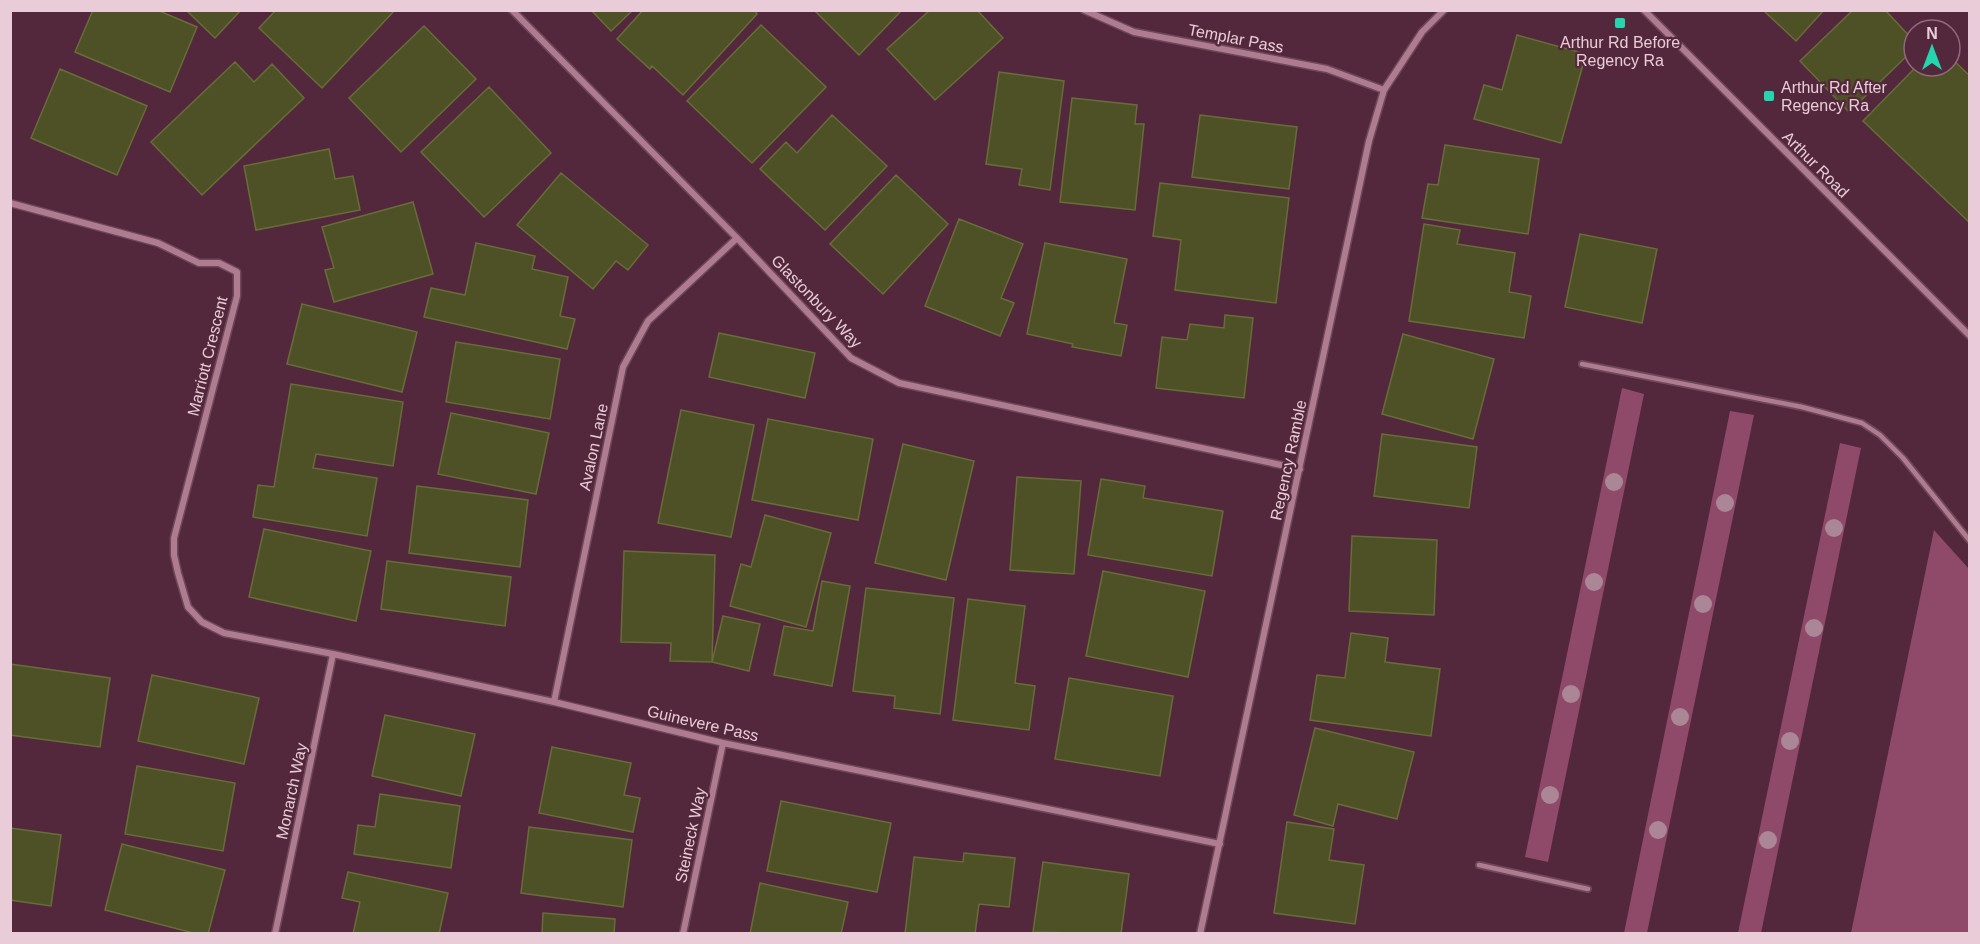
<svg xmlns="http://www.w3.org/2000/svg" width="1980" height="944" font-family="Arial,sans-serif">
<rect width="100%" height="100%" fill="#54283c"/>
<path fill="#8f4969" d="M1622,388L1644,394L1548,862L1525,857Z
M1730,411L1754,415L1647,933H1624Z
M1840,443L1861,448L1761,933H1738Z
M1934,530L1969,569V933H1851Z"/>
<path fill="#4d5125" stroke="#686c3a" stroke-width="1.5" d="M93,10H157L197,27L170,92L75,52Z
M186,10H241L215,38Z
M276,10H395L322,88L259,28Z
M591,10H633L611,31Z
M643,10H754L757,14L683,95L652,66L650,69L617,39Z
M814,10H902L859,55Z
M930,10H977L1003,38L935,100L887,49Z
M1763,10H1824L1796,41Z
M1853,10H1885L1914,41V49L1849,112L1800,61Z
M761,25L826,87L752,163L687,101Z
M424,26L476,79L401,152L349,98Z
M1517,35L1586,54L1561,143L1474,119L1484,85L1502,90Z
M1950,57L1970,76V223L1863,121L1917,66H1950Z
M235,62L254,82L272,64L304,98L202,195L151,142Z
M60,69L147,106L117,175L31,138Z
M999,72L1064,81L1050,190L1019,185L1022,169L986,164Z
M489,87L551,153L484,217L421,152Z
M1072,98L1137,105L1135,124H1144L1135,210L1060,202Z
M832,115L887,166L825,230L760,169L786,142L797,153Z
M1200,115L1297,127L1289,189L1192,177Z
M1445,145L1539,159L1528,234L1422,218L1428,184L1438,185Z
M329,149L335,179L353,176L360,210L256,230L244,166Z
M561,173L648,245L628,270L616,261L593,289L517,225Z
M896,175L948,224L883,294L830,244Z
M1160,183L1289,198L1276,303L1175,290L1181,240L1153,236Z
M413,202L433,274L334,302L325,270L334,268L322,227Z
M959,219L1023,244L1001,298L1014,303L1000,336L925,306Z
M1424,224L1460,230L1457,244L1515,253L1509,292L1531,296L1524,338L1409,321Z
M1580,234L1657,249L1642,323L1565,307Z
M476,243L535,256L532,269L568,277L560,316L575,319L567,349L424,317L431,288L465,295Z
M1045,243L1127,259L1114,323L1127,325L1121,356L1072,347L1073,344L1027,334Z
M302,304L417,332L402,392L287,364Z
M1225,315L1253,318L1244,398L1156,388L1162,337L1187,340L1190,324L1224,328Z
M719,333L815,353L805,398L709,377Z
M1403,334L1494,359L1473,439L1382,414Z
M456,342L560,359L550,419L446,402Z
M291,384L403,402L393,466L316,454L313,468L377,478L367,536L253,517L258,485L274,487Z
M681,410L754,425L731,537L658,523Z
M451,413L549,433L536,494L438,474Z
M768,419L873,439L858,520L752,500Z
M1382,434L1477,447L1469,508L1374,496Z
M903,444L974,461L946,580L875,563Z
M1017,477L1081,481L1074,574L1010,570Z
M1101,479L1145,486L1143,498L1223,511L1212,576L1088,555Z
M417,486L528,500L520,567L409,553Z
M765,515L831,533L806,627L730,606L741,564L751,567Z
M264,529L371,551L356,621L249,597Z
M1352,536L1437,540L1434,615L1349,611Z
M624,551L715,555L712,662L670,661L671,643L621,642Z
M387,561L511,577L505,626L381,609Z
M1103,571L1205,591L1188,677L1086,656Z
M822,581L850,586L832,686L774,675L784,626L813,631Z
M866,588L954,598L940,714L894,708L895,696L853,691Z
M968,599L1025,606L1015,683L1035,686L1029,730L953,720Z
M723,616L760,624L749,671L712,662Z
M1351,633L1388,638L1385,662L1440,669L1431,736L1310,720L1317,675L1345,678Z
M10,664L110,678L100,747L10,735Z
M152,675L259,698L244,764L138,741Z
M1069,678L1173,696L1160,776L1055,759Z
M385,715L475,734L461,796L372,776Z
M1315,728L1414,752L1397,819L1338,804L1333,826L1294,815Z
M552,747L631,763L624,795L640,798L633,832L539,813Z
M137,766L235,783L223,851L125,834Z
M380,794L460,806L451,868L354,854L358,825L375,827Z
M781,801L891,823L877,892L767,871Z
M1287,822L1334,829L1329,860L1364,865L1355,924L1274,913Z
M529,827L632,840L623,907L521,893Z
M10,828L61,835L51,906L10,900Z
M122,844L225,870L208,934H197L105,910Z
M964,853L1015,858L1009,907L979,904L975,934H905L914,857L963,862Z
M1043,862L1129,874L1121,934L1033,932Z
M348,872L448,893L439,934H353L360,902L342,898Z
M760,883L848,902L841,934H750Z
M543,913L615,919L614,934H542Z"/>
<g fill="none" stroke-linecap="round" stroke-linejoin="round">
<defs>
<path id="service" d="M1582,364L1802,407L1862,423L1880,435L1903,458L1970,541
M1479,865L1588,889"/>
<path id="minor" d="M512,10L737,238L851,358L899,383L1300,469
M1084,10L1134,32L1327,69L1384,90
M1644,10L1970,336
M10,203L158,243L199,263H219L237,272V296L174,538V555L178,573L188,607L202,622L224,633L333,654L554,702L723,743L1220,844
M554,702L623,367L648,321L737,238
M275,934L333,654
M683,934L723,743
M1200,934L1369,141L1384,90L1422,32L1444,10"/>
</defs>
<use href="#service" stroke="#6d4859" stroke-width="8"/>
<use href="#minor" stroke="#6d4859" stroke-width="9"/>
<use href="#service" stroke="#af7b90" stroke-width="4.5"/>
<use href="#minor" stroke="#af7b90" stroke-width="6"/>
</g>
<g fill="#ab8696">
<circle cx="1614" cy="482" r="9"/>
<circle cx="1725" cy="503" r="9"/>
<circle cx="1834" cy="528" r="9"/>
<circle cx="1594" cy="582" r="9"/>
<circle cx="1703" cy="604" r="9"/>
<circle cx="1814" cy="628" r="9"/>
<circle cx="1571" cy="694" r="9"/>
<circle cx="1680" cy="717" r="9"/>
<circle cx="1790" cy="741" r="9"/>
<circle cx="1550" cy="795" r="9"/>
<circle cx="1658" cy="830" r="9"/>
<circle cx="1768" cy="840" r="9"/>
</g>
<g fill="#25d5ae" stroke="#54283c" stroke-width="2">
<rect x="1614" y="17" width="12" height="12" rx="3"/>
<rect x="1763" y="90" width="12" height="12" rx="3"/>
</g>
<g text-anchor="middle" stroke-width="4.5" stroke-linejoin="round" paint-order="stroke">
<g font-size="16" fill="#e9ccd7" stroke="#54283c">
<text transform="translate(1236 38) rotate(11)" y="6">Templar Pass</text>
<text transform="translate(1816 164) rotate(45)" y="6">Arthur Road</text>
<text transform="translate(817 301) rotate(46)" y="6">Glastonbury Way</text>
<text transform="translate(207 356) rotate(-76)" y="6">Marriott Crescent</text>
<text transform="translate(593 447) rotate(-78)" y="6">Avalon Lane</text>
<text transform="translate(1288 460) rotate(-78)" y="6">Regency Ramble</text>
<text transform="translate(703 723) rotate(13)" y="6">Guinevere Pass</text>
<text transform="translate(291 791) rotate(-78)" y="6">Monarch Way</text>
<text transform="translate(690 835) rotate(-78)" y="6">Steineck Way</text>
</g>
<g font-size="16" fill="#e9ccd7" stroke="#54283c">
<text x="1620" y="48">Arthur Rd Before<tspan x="1620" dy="18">Regency Ra</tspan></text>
<text x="1781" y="93" text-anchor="start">Arthur Rd After<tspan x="1781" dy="18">Regency Ra</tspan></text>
</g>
</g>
<rect width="1980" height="944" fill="none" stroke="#e9ccd7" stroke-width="24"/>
<g transform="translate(1932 48)"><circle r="28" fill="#54283c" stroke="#906a7a" stroke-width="1.5"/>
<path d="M0-4.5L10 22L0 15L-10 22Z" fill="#25d5ae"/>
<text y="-9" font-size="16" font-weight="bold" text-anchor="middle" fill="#e9ccd7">N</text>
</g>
</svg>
